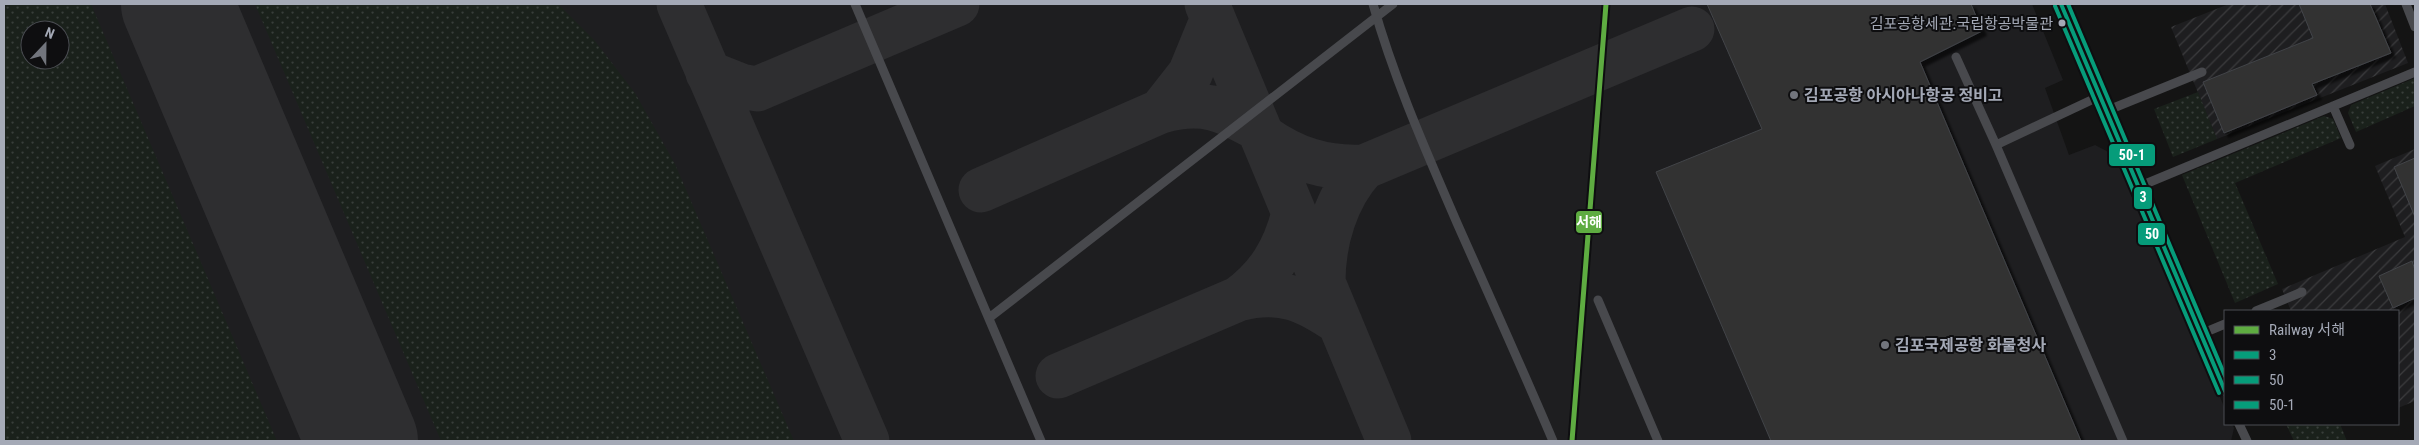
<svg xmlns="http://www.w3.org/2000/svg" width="2419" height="445" font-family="'Roboto Condensed','Noto Sans KR',sans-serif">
<defs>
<pattern id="industrial-furrows" width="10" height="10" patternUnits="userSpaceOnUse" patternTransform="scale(1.25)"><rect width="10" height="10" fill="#1e1e20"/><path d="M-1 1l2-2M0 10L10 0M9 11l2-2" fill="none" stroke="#3c3c3e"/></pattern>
<pattern id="grass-dots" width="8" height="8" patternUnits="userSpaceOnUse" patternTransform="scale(1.25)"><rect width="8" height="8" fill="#1a211b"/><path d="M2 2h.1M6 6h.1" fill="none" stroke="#383e3a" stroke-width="1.8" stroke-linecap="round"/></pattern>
<filter id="shadow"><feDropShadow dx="4.5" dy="4.5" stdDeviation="1" flood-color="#0009"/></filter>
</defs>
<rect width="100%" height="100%" fill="#141414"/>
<path fill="#1e1e20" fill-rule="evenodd" d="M4,4H2032L2063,80L2045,88L2069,155L2095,145L2116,156L2138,201L2225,409V424H2232L2234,428L2231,441H4ZM30,30H60V60H30Z"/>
<path fill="url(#industrial-furrows)" d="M2229,4H2385L2408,63L2217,139L2171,27Z
M2415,149V401L2398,408V311H2291L2282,289L2405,237L2375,166Z"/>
<path fill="url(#grass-dots)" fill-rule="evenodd" d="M4,4H91L277,441H4ZM30,30H60V60H30Z
M255,4H558L595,41L635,93L675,164L794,441H441Z
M2415,78V106L2356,132L2348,113L2351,105Z
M2198,92L2217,139L2173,157L2154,109Z
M2324,116L2333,119L2341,138L2235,183L2278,284L2235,303L2182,175Z
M2286,424H2340L2347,441H2294Z"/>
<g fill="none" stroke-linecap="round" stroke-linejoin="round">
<path stroke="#2e2e30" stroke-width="45" d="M679,4L867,441
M1207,4L1389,441
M708,73L741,86L757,89L957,4
M1161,111L1190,74L1213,18
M1262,136C1294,159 1325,169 1364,167L1692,29
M981,190L1161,111C1203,99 1223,109 1259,129
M1323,282C1323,241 1336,197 1364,167
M1238,299C1269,277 1285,249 1294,213
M1058,376L1238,299C1281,288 1305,299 1340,323"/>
<path stroke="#2e2e30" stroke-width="112" d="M177,4L362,441"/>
</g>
<path fill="#323233" stroke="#424448" filter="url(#shadow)" d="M1707,4H1971L1982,31L1920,62L2081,441H1771L1656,172L1762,129Z
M2299,4H2370L2391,53L2312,84L2317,95L2224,133L2203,82L2313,38Z
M2415,158V217L2394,167Z
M2412,261L2415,270V298L2393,308L2379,276Z"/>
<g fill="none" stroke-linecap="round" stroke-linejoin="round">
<path stroke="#48494d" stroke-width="9" d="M855,4L1041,441
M1373,4C1394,79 1426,151 1457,223C1489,295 1522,368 1553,441
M2061,4L2225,391
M2406,4L2415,27
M1956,57L1996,145L2123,441
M2333,106L2350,145
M2106,111L2202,72
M1996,145L2100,96
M2138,187L2415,72
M1598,300L1658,441
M2256,311L2302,292
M989,318L1393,4
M2201,334L2225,324
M2239,424L2247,441"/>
<defs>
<path id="bus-1" d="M2061,4L2225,391"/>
<path id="bus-2" d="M2055,6L2219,393"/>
<path id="bus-3" d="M2068,4L2225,376"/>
</defs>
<use href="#bus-1" stroke="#0e0e10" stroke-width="8"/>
<use href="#bus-2" stroke="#0e0e10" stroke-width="8"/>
<use href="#bus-3" stroke="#0e0e10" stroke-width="8"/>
<use href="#bus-1" stroke="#069c7a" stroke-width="4"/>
<use href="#bus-2" stroke="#069c7a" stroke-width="4"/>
<use href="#bus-3" stroke="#069c7a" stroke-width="4"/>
<defs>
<path id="rail-1" d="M1572,441L1606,4"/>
</defs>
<use href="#rail-1" stroke="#0e0e10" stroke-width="9"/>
<use href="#rail-1" stroke="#5eac41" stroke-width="5"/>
</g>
<circle fill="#a4a9b6" stroke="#0e0e10" stroke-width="2" cx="2062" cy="23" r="4.5"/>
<g fill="#72757d" stroke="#0e0e10" stroke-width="2">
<circle cx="1794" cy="95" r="5"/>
<circle cx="1885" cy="345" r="5"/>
</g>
<g text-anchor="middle" stroke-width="4" stroke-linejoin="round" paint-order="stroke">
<g font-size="15" fill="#a4a9b6" stroke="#0e0e10" text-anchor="end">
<text x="2053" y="29">김포공항세관.국립항공박물관</text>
</g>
<g font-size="16" font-weight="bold" fill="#a4a9b6" stroke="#0e0e10" text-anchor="start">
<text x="1804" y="101">김포공항 아시아나항공 정비고</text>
<text x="1895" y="351">김포국제공항 화물청사</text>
</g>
</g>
<g stroke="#0e0e10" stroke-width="2">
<rect x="2108" y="143" width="48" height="24" rx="5" fill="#069c7a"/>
<rect x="2133" y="186" width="20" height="24" rx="5" fill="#069c7a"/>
<rect x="1575" y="210" width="28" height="24" rx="5" fill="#5eac41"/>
<rect x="2137" y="222" width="29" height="24" rx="5" fill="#069c7a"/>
</g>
<g font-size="14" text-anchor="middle" font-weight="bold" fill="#fff">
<text x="2132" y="160">50-1</text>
<text x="2143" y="202">3</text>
<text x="1589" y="227">서해</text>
<text x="2152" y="239">50</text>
</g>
<rect width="2419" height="445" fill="none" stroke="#a4a9b6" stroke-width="10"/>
<rect x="2224" y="310" width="175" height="115" fill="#0e0e10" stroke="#4a4c52"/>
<rect x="2234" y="326" width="25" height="8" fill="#5eac41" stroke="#4a4c52"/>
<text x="2269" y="335" font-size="15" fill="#a4a9b6">Railway 서해</text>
<rect x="2234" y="351" width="25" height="8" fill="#069c7a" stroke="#4a4c52"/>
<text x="2269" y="360" font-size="15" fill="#a4a9b6">3</text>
<rect x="2234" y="376" width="25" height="8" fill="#069c7a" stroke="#4a4c52"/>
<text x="2269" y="385" font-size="15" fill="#a4a9b6">50</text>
<rect x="2234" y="401" width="25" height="8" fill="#069c7a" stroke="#4a4c52"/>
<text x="2269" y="410" font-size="15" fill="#a4a9b6">50-1</text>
<g transform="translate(45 45) rotate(22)"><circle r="24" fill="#0e0e10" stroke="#4a4c52"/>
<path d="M0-4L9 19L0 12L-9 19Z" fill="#72757d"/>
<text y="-8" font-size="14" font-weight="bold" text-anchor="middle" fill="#a4a9b6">N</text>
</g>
</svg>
